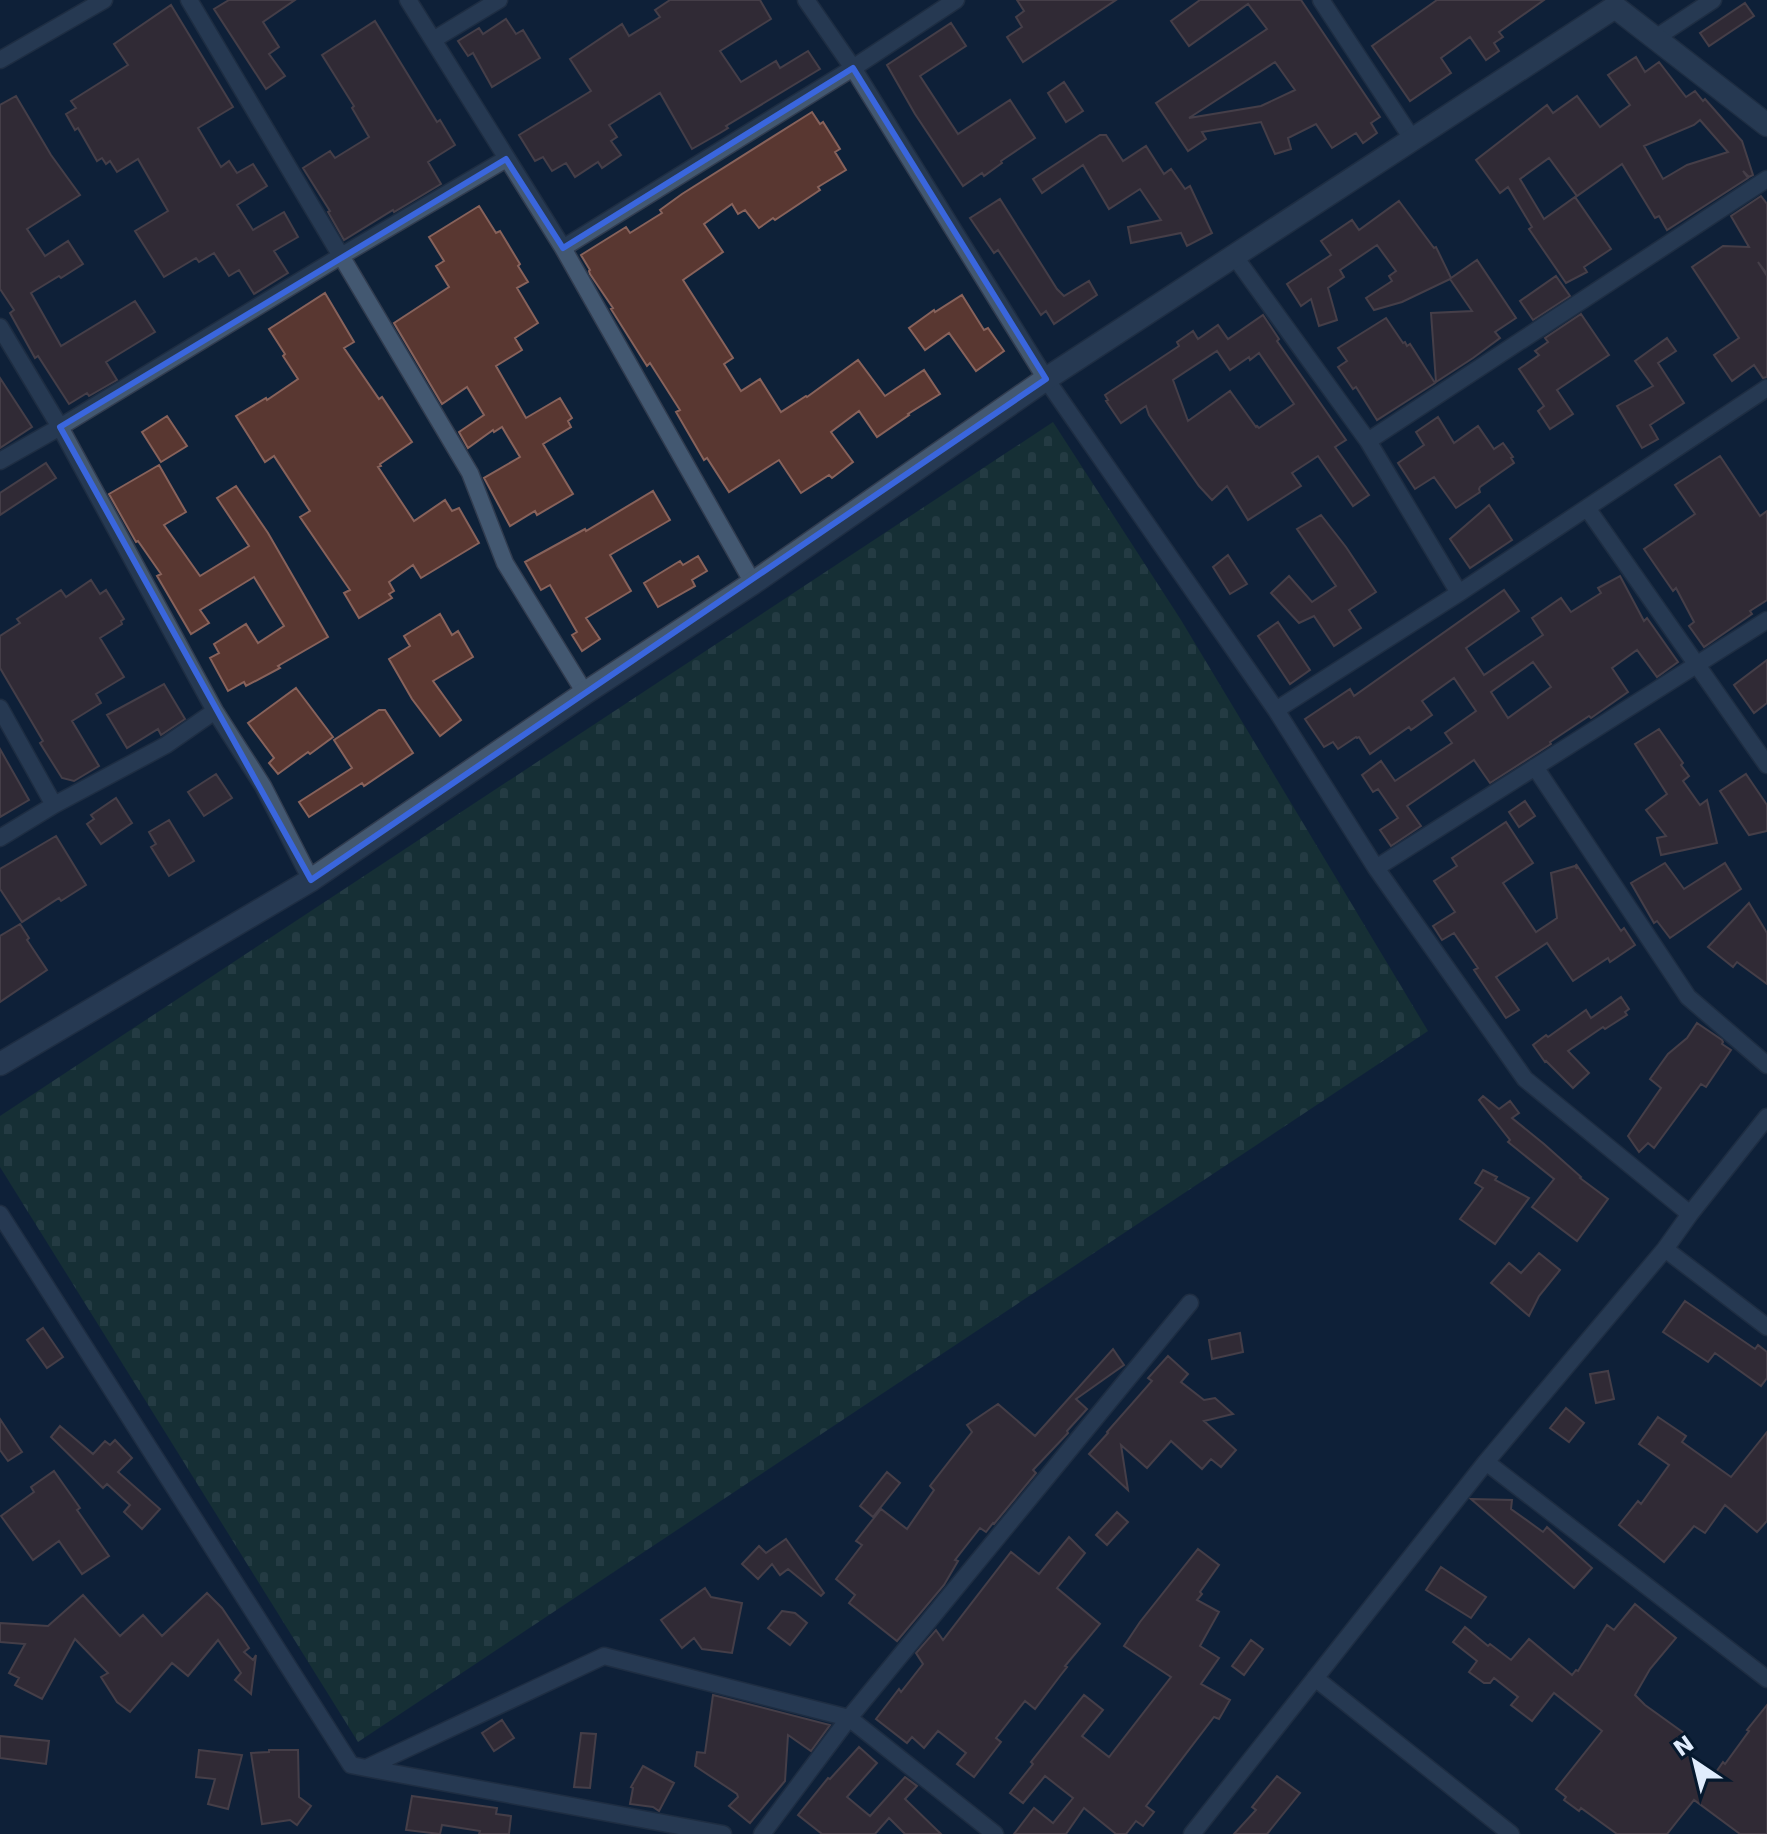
<svg xmlns="http://www.w3.org/2000/svg" width="1767" height="1834" font-family="'DejaVu Sans',sans-serif">
<defs>
<pattern id="cemetery-stones" width="16" height="16" patternUnits="userSpaceOnUse" patternTransform="scale(2)"><rect width="16" height="16" fill="#1f4031"/><path d="M2 7V4a2 2 0 0 1 4 0v3zM10 15v-3a2 2 0 0 1 4 0v3z" fill="#3f5c50"/></pattern>
</defs>
<rect width="100%" height="100%" fill="#0e2138"/>
<path fill="url(#cemetery-stones)" d="M1053,422L1181,620L1428,1031L358,1742L0,1167V1116Z"/>
<path fill="#593731" stroke="#87625b" stroke-width="2" fill-rule="evenodd" d="M229,0H295L263,22L279,47L269,54L285,76L266,89L214,9Z
M670,0H760L771,19L720,51L741,82L776,61L780,68L808,51L820,69L726,126L728,128L720,133L692,149L660,93L609,125L617,137L611,141L621,155L602,168L598,162L575,177L566,163L552,171L543,157L535,161L519,135L591,91L570,59L622,24L629,36L660,17L655,10Z
M1017,0H1116L1023,62L1007,37L1022,27L1016,17L1024,11Z
M1200,0H1301L1380,117L1371,123L1377,133L1363,143L1356,133L1332,148L1316,124L1288,138L1291,149L1275,154L1261,122L1202,132L1206,139L1188,151L1156,103L1267,29L1248,4L1189,46L1171,21ZM1275,62L1295,90L1261,106L1189,118Z
M1437,0H1544L1499,32L1503,37L1494,43L1499,51L1486,60L1470,37L1441,58L1451,73L1410,101L1372,46Z
M1745,3L1754,16L1709,46L1700,33Z
M171,5L233,107L198,128L221,167L229,161L237,173L253,164L267,186L237,205L253,230L284,212L298,237L274,251L288,273L254,294L239,270L229,276L214,253L199,262L196,258L164,277L135,231L168,211L138,159L117,172L110,161L106,164L102,158L97,161L78,128L75,130L66,114L76,108L71,101L128,65L114,44Z
M506,19L516,34L523,30L540,58L492,87L473,53L468,56L458,41L479,28L483,34Z
M375,21L437,122L440,120L455,145L428,162L441,184L394,212L393,210L344,240L328,212L330,211L303,168L330,151L335,158L369,137L352,108L354,106L322,55Z
M951,23L966,46L920,76L958,134L1010,100L1035,138L1001,161L1002,163L984,176L982,173L963,186L915,114L887,65Z
M1636,57L1645,72L1659,62L1686,97L1695,91L1703,101L1705,99L1742,141L1753,175L1749,177L1743,171L1748,178L1667,230L1659,216L1655,218L1622,164L1577,196L1549,158L1520,179L1544,219L1575,197L1611,249L1584,267L1587,272L1566,283L1529,229L1532,227L1508,187L1500,193L1476,160L1547,105L1553,113L1577,96L1600,127L1630,105L1608,75ZM1700,120L1728,152L1687,165L1663,179L1644,146L1694,125Z
M1064,82L1083,111L1066,122L1048,93Z
M16,96L51,155L80,195L27,229L45,256L68,241L83,264L61,278L59,276L31,293L61,346L135,301L155,332L106,362L117,380L89,396L87,393L69,404L38,356L35,358L10,313L14,310L0,289V105Z
M812,112L820,124L823,122L840,149L835,152L846,170L818,187L820,190L775,220L773,218L759,228L745,210L738,214L732,204L704,224L723,252L683,280L733,358L724,364L741,391L760,379L781,412L806,396L807,397L858,360L885,396L924,370L940,394L908,414L909,415L877,437L859,411L831,432L853,462L832,478L829,475L801,493L779,460L729,492L707,458L704,460L676,412L680,410L650,363L647,366L611,309L613,308L590,274L589,271L590,270L581,255L626,227L630,233L662,213L660,210L682,194Z
M1100,135H1106L1123,161L1146,146L1164,174L1171,169L1185,189L1190,186L1212,233L1187,246L1181,233L1131,243L1128,227L1161,220L1140,189L1109,209L1083,165L1042,193L1033,179Z
M1761,196L1767,204V274L1758,262L1767,276V377L1763,378L1754,365L1732,381L1714,355L1739,338L1692,267L1723,246L1749,247L1731,216Z
M1000,199L1057,289L1064,296L1089,281L1097,295L1054,324L1046,311L1041,315L998,250L994,253L970,218Z
M1399,201L1434,248L1436,247L1451,278L1477,260L1516,318L1495,332L1500,338L1473,358L1436,382L1431,313L1472,311L1450,279L1402,302L1374,310L1366,298L1392,281L1389,276L1396,271L1377,245L1340,270L1344,277L1328,288L1337,320L1319,326L1311,299L1301,306L1287,284L1331,255L1321,241L1352,220L1359,230Z
M479,206L496,233L500,231L520,264L518,266L528,282L517,288L538,323L515,338L522,350L496,366L526,418L560,398L572,418L568,421L571,427L543,444L573,494L537,515L535,511L510,526L484,478L520,457L502,427L494,432L493,430L468,448L459,432L484,415L467,387L442,404L394,323L449,287L436,266L444,261L429,237Z
M1556,276L1570,296L1533,320L1520,301Z
M325,293L354,342L344,348L379,399L382,397L412,442L380,464L381,466L378,467L414,521L445,500L452,511L459,508L479,543L421,578L413,565L389,582L394,591L389,594L392,598L359,618L344,593L350,590L300,517L310,511L274,456L265,462L236,416L266,398L267,400L298,379L283,356L285,354L269,329Z
M962,295L984,330L988,328L1004,351L976,371L949,333L925,350L909,328L934,310L935,312Z
M1581,314L1609,355L1557,390L1573,414L1550,429L1538,411L1544,406L1519,369L1539,355L1535,351L1548,342L1545,338Z
M1263,315L1279,339L1277,341L1346,440L1335,447L1369,495L1353,506L1318,456L1292,473L1301,486L1248,520L1227,486L1212,500L1199,486L1149,415L1146,406L1121,423L1106,401L1108,400L1105,395L1179,346L1177,342L1193,331L1198,339L1218,325L1228,339ZM1217,351L1230,370L1249,357L1250,360L1259,353L1294,404L1259,428L1257,426L1256,427L1230,391L1188,421L1173,380Z
M1386,318L1403,343L1405,342L1407,346L1410,344L1435,383L1377,420L1356,387L1353,389L1338,367L1347,361L1338,348Z
M1667,338L1676,351L1658,363L1684,403L1650,425L1658,439L1642,448L1617,406L1653,386L1635,361Z
M0,378L32,427L0,448Z
M167,416L187,446L161,462L142,432Z
M1438,417L1454,443L1478,426L1494,449L1503,443L1513,457L1511,458L1514,463L1480,487L1479,489L1480,492L1456,508L1434,477L1415,489L1398,463L1424,445L1416,432Z
M1720,456L1760,516L1767,511V600L1750,611L1752,614L1704,647L1689,626L1694,622L1676,588L1673,591L1644,549L1695,514L1675,485Z
M46,463L56,478L0,515V493Z
M159,465L186,512L164,525L200,576L249,546L217,498L236,486L268,533L328,637L278,666L280,668L246,686L244,682L228,691L210,658L219,653L214,644L246,624L258,643L284,626L254,577L200,610L209,623L191,634L157,576L161,574L138,541L136,542L109,494Z
M653,491L670,520L610,555L631,591L586,618L600,639L582,651L572,635L577,632L550,585L541,590L525,562L585,529L586,531Z
M1489,505L1512,540L1470,568L1450,539Z
M1321,515L1346,547L1376,592L1349,610L1361,628L1334,646L1314,616L1299,623L1271,593L1289,576L1312,602L1336,586L1297,529Z
M1228,555L1247,584L1230,594L1213,567Z
M698,556L707,571L692,580L695,586L658,607L644,583L680,561L683,565Z
M1620,576L1644,621L1647,618L1678,662L1657,677L1637,650L1612,668L1628,692L1591,718L1589,716L1550,742L1551,744L1490,783L1474,760L1407,806L1421,826L1391,846L1380,830L1398,818L1378,789L1373,792L1362,775L1381,761L1395,781L1452,743L1445,733L1476,711L1454,678L1422,701L1432,715L1411,730L1409,727L1370,754L1359,737L1357,738L1356,737L1338,749L1333,742L1324,747L1305,719L1350,689L1354,696L1504,590L1519,611L1466,648L1484,675L1543,635L1532,618L1561,598L1571,612L1601,593L1598,588ZM1533,662L1551,687L1508,718L1491,692Z
M91,580L100,594L106,590L124,619L121,621L122,624L100,638L124,677L96,694L101,703L72,721L99,766L74,781L62,778L40,743L43,741L0,668V636L20,623L17,619L61,590L66,597Z
M440,614L452,635L458,631L473,657L433,681L461,720L440,736L412,699L389,659L410,646L404,636Z
M1278,622L1310,670L1290,684L1258,636Z
M1767,660V703L1754,713L1734,685Z
M164,684L185,719L161,735L158,729L127,748L107,715Z
M296,688L333,737L310,754L308,752L278,774L269,763L274,758L248,723Z
M379,710H385L413,753L364,786L362,783L309,817L299,802L352,768L334,740Z
M1659,729L1683,763L1681,765L1689,776L1683,781L1700,805L1707,800L1717,843L1661,855L1657,838L1666,836L1646,810L1667,794L1635,744Z
M0,749L29,800L0,817Z
M216,774L232,798L204,816L188,792Z
M1746,774L1767,805V831L1749,835L1720,791Z
M116,798L132,823L101,844L87,824L94,819L91,815Z
M1525,801L1535,816L1519,827L1509,812Z
M169,820L194,861L169,876L151,847L156,844L149,832Z
M1506,822L1533,863L1503,883L1536,932L1557,918L1551,873L1575,866L1577,869L1576,864L1621,931L1624,928L1635,945L1610,962L1608,958L1573,981L1547,943L1496,977L1519,1010L1506,1018L1474,970L1478,968L1454,933L1442,940L1433,926L1455,912L1434,881L1457,866L1452,858Z
M56,836L86,885L61,901L59,898L22,922L0,889V869Z
M1665,863L1684,889L1725,863L1741,889L1670,938L1657,921L1654,923L1631,883Z
M1749,903L1767,933V984L1737,962L1733,967L1708,947Z
M20,924L29,938L27,940L47,970L0,1002V936Z
M1621,997L1629,1009L1625,1012L1627,1015L1605,1029L1603,1027L1568,1051L1589,1073L1573,1088L1546,1061L1545,1062L1533,1045L1546,1035L1548,1037L1586,1010L1591,1018Z
M1697,1023L1722,1040L1723,1042L1722,1044L1731,1050L1706,1087L1701,1084L1654,1148L1648,1143L1639,1152L1628,1136L1661,1088L1650,1079L1668,1054L1687,1038Z
M1483,1096L1499,1109L1510,1101L1519,1113L1512,1118L1544,1144L1581,1177L1580,1178L1608,1199L1577,1241L1532,1207L1554,1179L1508,1142L1510,1140L1479,1100Z
M1483,1170L1497,1177L1495,1180L1529,1198L1495,1244L1460,1219L1483,1188L1475,1183Z
M1539,1253L1560,1270L1539,1296L1529,1316L1491,1283L1509,1263L1521,1273Z
M1685,1301L1755,1349L1758,1345L1767,1352V1378L1761,1386L1715,1353L1708,1362L1663,1332Z
M43,1328L63,1357L47,1368L27,1340Z
M1240,1333L1243,1352L1212,1359L1209,1340Z
M1113,1349L1124,1365L1076,1399L1087,1409L1067,1431L1068,1433L1033,1470L1036,1473L994,1524L993,1523L986,1532L980,1528L955,1560L958,1561L944,1585L897,1641L849,1603L855,1595L836,1579L862,1545L856,1541L881,1509L907,1529L934,1490L930,1486L972,1432L967,1425L998,1404L1035,1436Z
M1168,1356L1188,1374L1181,1382L1204,1400L1215,1398L1233,1414L1204,1421L1236,1450L1221,1467L1211,1459L1202,1469L1171,1441L1147,1468L1121,1445L1128,1490L1089,1454L1108,1433L1107,1432L1152,1381L1148,1378Z
M1608,1371L1614,1399L1596,1403L1590,1374Z
M1566,1408L1584,1423L1569,1442L1550,1428Z
M1658,1417L1686,1436L1682,1442L1731,1477L1767,1432V1521L1757,1532L1725,1505L1705,1533L1694,1526L1664,1562L1619,1525L1638,1501L1641,1504L1669,1465L1639,1444Z
M0,1419L22,1452L8,1461L0,1450Z
M60,1426L93,1454L105,1441L110,1445L115,1440L132,1458L118,1472L160,1509L142,1529L124,1512L130,1505L107,1484L103,1488L51,1437Z
M54,1471L80,1508L77,1510L109,1556L82,1574L59,1541L33,1560L1,1516L34,1492L31,1487Z
M887,1472L900,1483L873,1517L860,1506Z
M1471,1499L1512,1500L1511,1509L1543,1532L1547,1527L1592,1568L1574,1588Z
M1117,1512L1128,1522L1107,1545L1096,1535Z
M1069,1537L1085,1553L1057,1588L1100,1624L1065,1666L1067,1667L1060,1676L1035,1709L1025,1701L996,1738L1001,1742L974,1777L957,1764L966,1753L938,1731L924,1748L912,1737L907,1743L876,1719L899,1689L901,1692L923,1664L916,1653L936,1630L943,1640L1011,1552L1039,1574Z
M786,1539L824,1593L821,1596L788,1569L780,1575L772,1564L758,1579L742,1564L759,1546L766,1553Z
M1198,1549L1219,1565L1200,1592L1202,1594L1197,1600L1219,1612L1200,1646L1219,1658L1201,1684L1230,1700L1219,1719L1214,1717L1146,1806L1154,1812L1143,1826L1136,1821L1126,1834H1116L1084,1808L1066,1834H1014L1034,1808L1053,1823L1073,1798L1045,1776L1023,1803L1010,1793L1033,1764L1031,1762L1084,1695L1103,1710L1082,1736L1109,1757L1171,1677L1124,1646L1140,1622Z
M1441,1567L1486,1597L1471,1618L1426,1590Z
M705,1588L711,1597L742,1603L732,1653L702,1649L694,1638L682,1648L661,1620Z
M207,1593L222,1608L249,1648L244,1652L253,1660L256,1655L251,1694L235,1680L241,1673L218,1640L188,1676L172,1663L130,1712L117,1702L101,1677L108,1673L75,1639L42,1699L15,1685L19,1678L9,1673L25,1644L0,1642V1623L48,1626L83,1595L120,1636L143,1615L162,1636Z
M1635,1604L1676,1638L1650,1669L1635,1695L1645,1705L1688,1736L1679,1749L1714,1775L1723,1762L1725,1764L1749,1731L1747,1730L1767,1705V1834H1740L1694,1800L1667,1834H1617L1581,1808L1579,1811L1564,1800L1566,1797L1556,1789L1602,1731L1554,1693L1532,1721L1511,1705L1518,1697L1494,1678L1490,1683H1484L1469,1672L1477,1661L1453,1642L1465,1627L1488,1646L1490,1644L1511,1660L1529,1639L1572,1675L1576,1670L1578,1671L1607,1625L1614,1630Z
M782,1611L795,1613L807,1623L790,1645L768,1628Z
M1251,1640L1263,1649L1244,1675L1232,1666Z
M713,1695L830,1725L811,1751L788,1735L785,1781L750,1823L729,1806L738,1797L737,1794L695,1766L697,1752L705,1753Z
M502,1720L514,1738L494,1751L482,1733Z
M581,1733L596,1734L590,1788L574,1787Z
M0,1736L49,1741L46,1764L0,1758Z
M859,1747L877,1763L847,1797L870,1816L905,1777L917,1786L905,1799L941,1834H905L889,1818L875,1834H822L798,1815L828,1778L830,1779Z
M199,1750L242,1755L228,1809L208,1804L215,1779L196,1777Z
M269,1750H298L299,1797L311,1806L297,1825L290,1820L262,1824L251,1753L269,1752Z
M643,1766L674,1783L659,1811L653,1807L630,1804L633,1788L631,1787Z
M1277,1776L1300,1793L1267,1834H1234L1256,1810L1252,1807Z
M412,1796L497,1808L496,1814L511,1816L509,1834H479L480,1831L442,1825L440,1834L406,1830Z"/>
<g fill="none" stroke-linecap="round" stroke-linejoin="round">
<defs>
<path id="minor" d="M189,0L470,473L505,563L585,693
M408,0L563,248L753,583
M806,0L853,68L1046,379L1276,710L1376,868L1525,1079L1690,1214
M1321,0L1413,140
M1654,39L1713,0
M433,40L499,0
M0,60L104,0
M563,248L853,68L956,0
M1235,257L1368,441L1459,593
M0,327L60,427L215,711L263,786L311,880
M1368,441L1767,179
M0,461L60,427L341,256L506,159
M1587,508L1767,765
M0,708L54,805
M1276,710L1459,593L1767,388
M1535,767L1688,997L1767,1065
M0,838L54,805L166,745L215,711
M1376,868L1767,620
M0,1214L351,1765L366,1768L604,1656L849,1718L995,1834
M1665,1249L1767,1327
M1486,1462L1767,1679
M1315,1678L1511,1834
M366,1768L723,1834
M762,1834L849,1718L1190,1303
M1192,1834L1486,1462L1665,1249L1690,1214L1767,1117"/>
<path id="tertiary" d="M0,1064L311,880L585,693L753,583L1046,379L1615,7L1767,125"/>
</defs>
<use href="#minor" stroke="#313c4f" stroke-width="19"/>
<use href="#tertiary" stroke="#313c4f" stroke-width="25"/>
<use href="#minor" stroke="#435871" stroke-width="16"/>
<use href="#tertiary" stroke="#435871" stroke-width="22"/>
</g>
<path d="M0 0H1767V1834H0ZM853,68L1046,379L311,880L60,427L506,159L563,248Z" fill="#0e2138" fill-opacity=".55" fill-rule="evenodd"/>
<path fill="none" stroke="#3a66dd" stroke-width="6" stroke-linejoin="round" d="M853,68L1046,379L311,880L60,427L506,159L563,248Z"/>
<g transform="translate(1695 1762) rotate(325)" stroke="#05182d" stroke-width="6" paint-order="stroke">
<path d="M0-6L14 30L0 20L-14 30Z" fill="#e0ecfc"/>
<text y="-12" font-size="22" font-weight="bold" text-anchor="middle" fill="#e0ecfc">N</text>
</g>
</svg>
